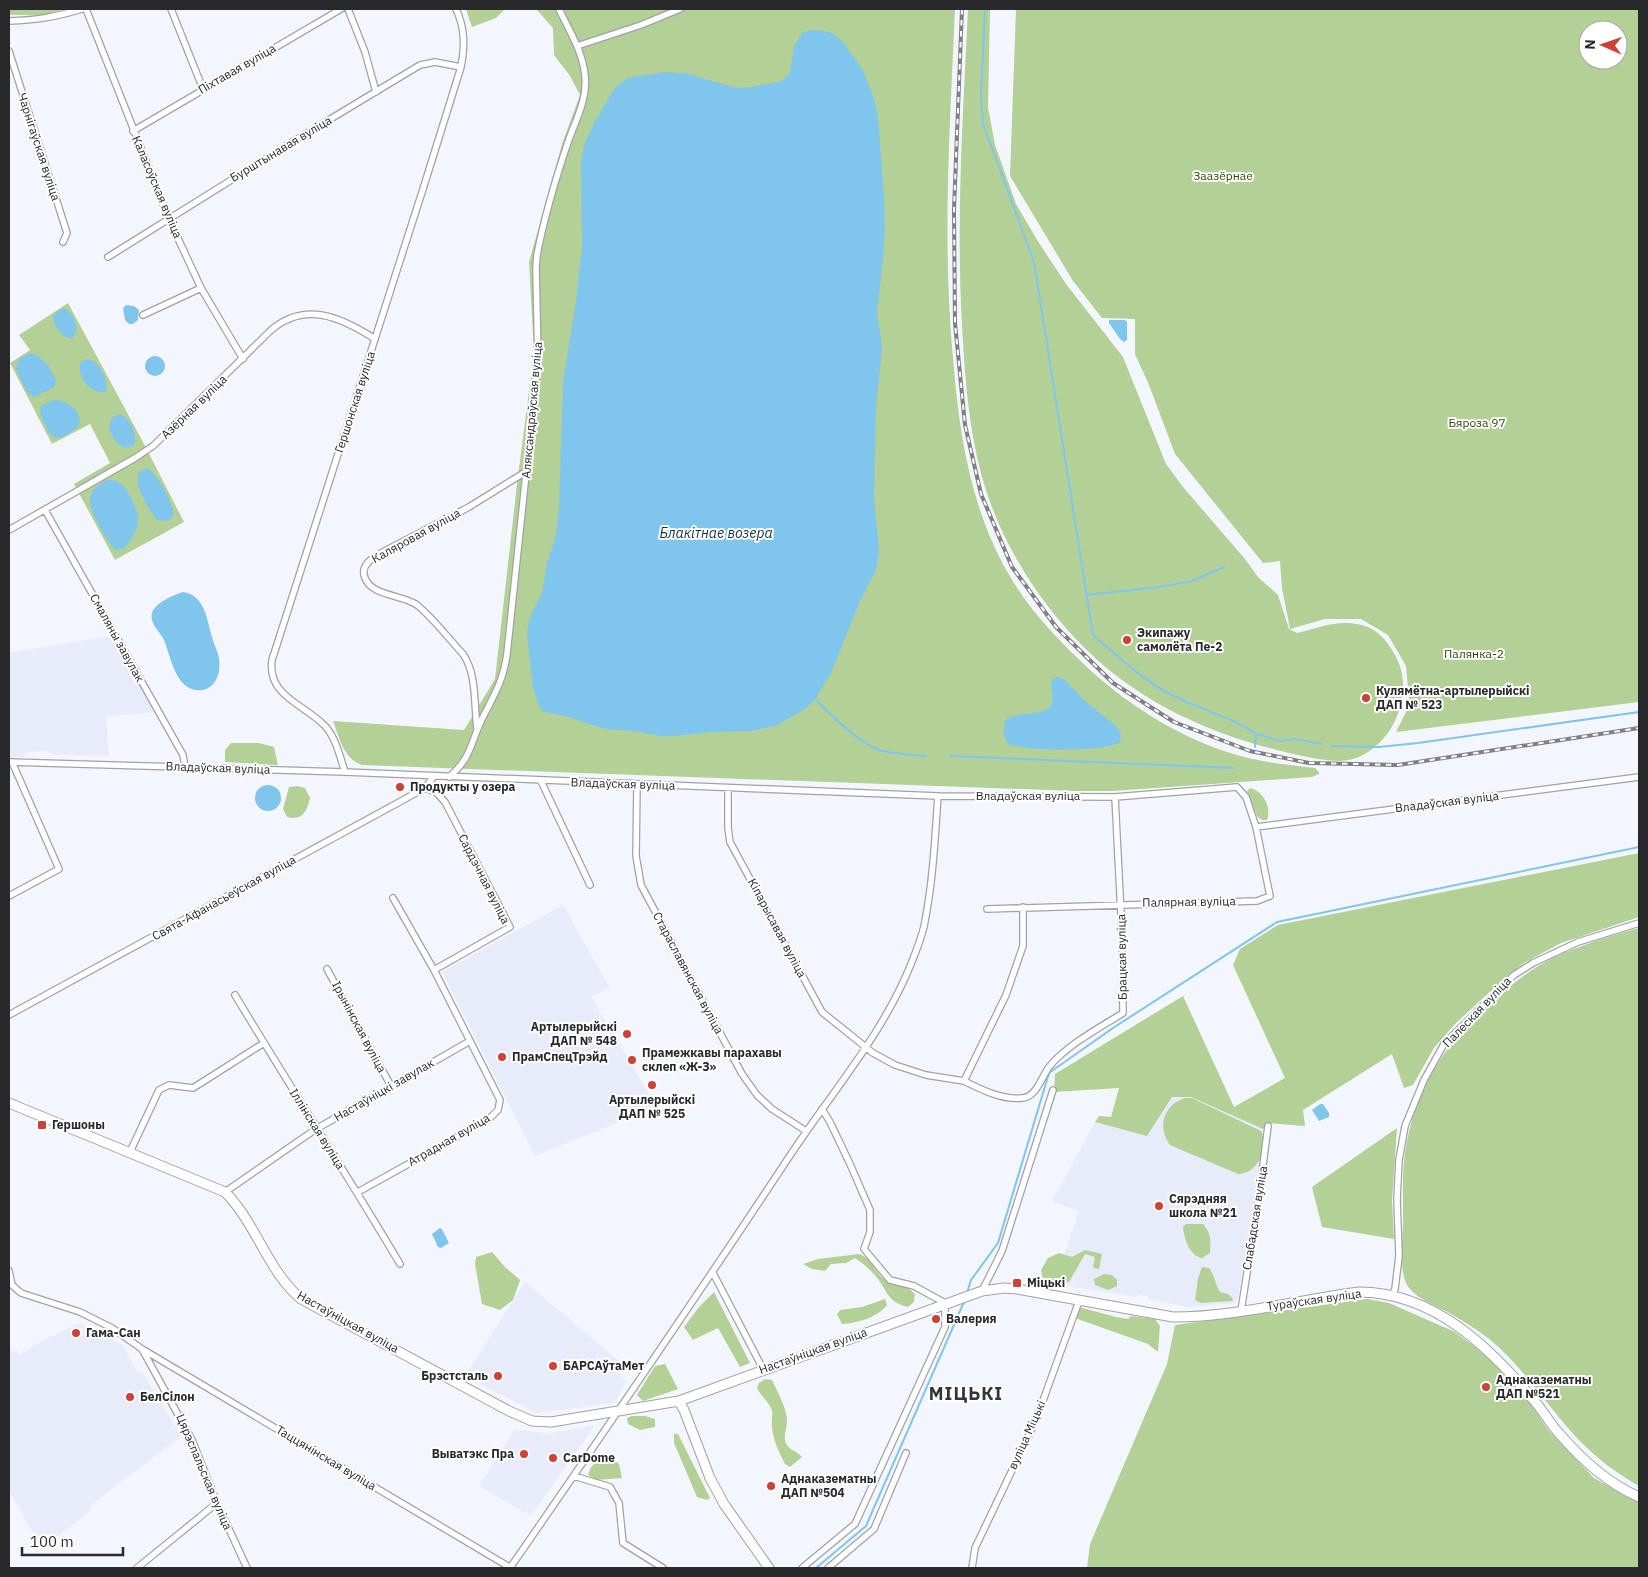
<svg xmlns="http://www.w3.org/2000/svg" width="1648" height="1577" font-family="'IBM Plex Sans',sans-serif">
<rect width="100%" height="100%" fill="#f4f6fd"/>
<path fill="#e8ebfa" d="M111,636L157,712L106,716L109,756L50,754L49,751L27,752L23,757H9V653Z
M563,905L610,988L591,997L649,1094L654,1108L535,1156L442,972Z
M1172,1097H1190L1263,1129L1265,1140L1237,1303L1189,1307L1148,1299V1296L1138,1294L1137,1297L1054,1284L1079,1211L1052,1201L1095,1122L1147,1136Z
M525,1282L619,1361L613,1369L627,1381L614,1403L536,1413L465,1376Z
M80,1323L123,1345L138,1374L142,1372L181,1436L91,1505V1510L42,1549L9,1490V1344L12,1352L17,1350L19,1355L38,1343Z
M595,1425L531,1516L479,1486L515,1429L548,1434Z"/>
<path fill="#b3d096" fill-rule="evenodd" d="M9,9H66L42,15H9Z
M466,9H505L496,18L472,27Z
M536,9H955C950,125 942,241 953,358C959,432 970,507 1008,573C1029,610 1058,640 1088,668C1131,708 1187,742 1244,757C1268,763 1291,765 1315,768L1319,772V774L1312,777L1113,791H1076L362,765C343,758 340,739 333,721L464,730L495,679L517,484L534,353L529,262L562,144L580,95L570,76L554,55L553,28Z
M968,9H990L988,107L995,145L1016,204L1039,243L1066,284L1123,357L1166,464L1183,487L1245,559L1258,577L1278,595L1289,629L1297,633C1320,627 1338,619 1362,625C1374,628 1384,637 1390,647C1396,656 1400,664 1402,674C1408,707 1388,747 1356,758C1339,764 1319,759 1302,756C1241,743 1180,721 1129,685C1064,640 1008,562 985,487C969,435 965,379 962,325C956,219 963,114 968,9Z
M1016,9H1639V702L1396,732L1407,710L1409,699L1406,666L1388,635L1361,619H1325L1290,629L1282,588L1280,561L1263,563L1175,454L1149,385L1135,354V319L1102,318L1073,281L1010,176ZM1588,30H1618V60H1588Z
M68,303L144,444L184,522L115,560L74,484L110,463L90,424L52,444L10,363L30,350L19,335Z
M231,743H259L274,747L278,765L225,762V750Z
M298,786L305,788L310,798C307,811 303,821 287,817L283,809L289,787Z
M1250,788C1263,791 1272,807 1267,820H1262L1257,816L1247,791Z
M1639,853V917L1561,943L1524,963L1507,976L1455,1024L1434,1048L1413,1085L1404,1088L1392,1054L1303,1110L1305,1126L1268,1123L1263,1129L1191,1097H1172L1147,1136L1095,1122L1099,1116L1111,1117L1119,1088L1054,1092L1055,1074L1183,996L1234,1107L1285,1078L1233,965L1240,949L1278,925Z
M1639,928V1486C1616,1473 1596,1458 1577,1438C1546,1405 1523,1366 1488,1338C1476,1329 1463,1321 1451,1314C1436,1305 1414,1299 1406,1283C1398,1265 1404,1232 1403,1212C1403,1188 1402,1164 1407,1141C1414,1105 1432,1067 1456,1038C1465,1027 1477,1018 1487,1008C1507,988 1528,970 1553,958C1580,945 1610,936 1639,928Z
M1185,1098H1192L1261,1131C1269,1149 1258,1173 1238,1174L1170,1145C1157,1128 1163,1105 1185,1098Z
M1397,1128L1392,1200L1394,1239L1322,1227L1312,1187Z
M1186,1224H1203C1211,1233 1211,1241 1210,1253L1202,1258C1190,1256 1184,1239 1183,1227Z
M1085,1250L1102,1254L1099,1269L1093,1268L1095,1257L1085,1254L1069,1282L1056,1284L1043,1280L1041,1270L1048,1258L1059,1253L1072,1257Z
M492,1252L505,1267L520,1280L513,1300L500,1310L482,1304L475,1264L476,1257Z
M859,1254C873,1259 874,1271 884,1279C894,1287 906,1284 915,1294L914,1302L908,1307C888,1302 889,1294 878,1279C872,1271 863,1263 855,1258L846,1263L831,1264L825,1271L812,1269L803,1264L818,1259Z
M1202,1267L1209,1268C1215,1276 1215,1284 1220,1292L1228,1294L1233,1299L1232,1301L1201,1303L1195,1300L1198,1278Z
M1104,1274L1112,1275L1117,1280V1286L1108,1290L1095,1285L1094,1279Z
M714,1292L750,1363L740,1367L718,1328L693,1340L684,1327L699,1307Z
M885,1299L887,1305C878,1317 858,1323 842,1324L837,1314L840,1310L862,1307Z
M1367,1299L1389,1303L1455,1332L1475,1347L1496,1365L1532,1406L1549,1431L1594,1478L1639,1503V1568H1087L1090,1544L1167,1364L1175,1325Z
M1079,1307L1116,1317L1128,1319L1131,1316L1155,1319L1160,1326L1158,1352L1148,1344L1075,1318Z
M665,1364L678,1389L643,1401L637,1395L655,1366Z
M765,1379L772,1380C778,1393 787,1408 787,1422C787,1430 782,1438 787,1445C790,1450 798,1452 802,1457L790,1467L785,1464C779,1452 773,1440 772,1427C771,1422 773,1416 772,1411C769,1401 761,1397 757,1388L759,1383Z
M632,1416H645L655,1419V1427L640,1430L628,1424L627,1418Z
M674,1434H678L710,1498L707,1500L697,1497L674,1443Z
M608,1455L619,1464L622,1478L597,1480L588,1475C591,1464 598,1459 608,1455Z"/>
<path fill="#80c5ec" d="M809,30L826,31L835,35L843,42L863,70L875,102L878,118L884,196L885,229L883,260L877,312L882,347L876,408L874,497L879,550L876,570L860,601L831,673L815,699L805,709L775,726L752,731L711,732L674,736H661L634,731L605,729L565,716L544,712L539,706L533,688L527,635L528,625L531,615L542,593L547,563L556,535L559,508L563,382L576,301L582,247L581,161L584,145L595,121L615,88L627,78L665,72L689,74L736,88L752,87L782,81L790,72L794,46L799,38L803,32Z
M126,305L134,306L139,310L138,320L133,324H129L125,320L123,308Z
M63,308C73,311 77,324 76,333L71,339C62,337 56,328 53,319L55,313Z
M1109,320H1125L1127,322V340L1124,342L1120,339L1109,323Z
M30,353C42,356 53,370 56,381L54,387L34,397L27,392L16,369L19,359Z
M145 366a10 10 0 1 1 20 0a10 10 0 1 1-20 0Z
M85,359C99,359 107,377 107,389L104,392C89,392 78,378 80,363Z
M54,400C65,400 83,410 79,424C77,430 62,439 56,438C51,437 48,431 46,426C42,419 38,413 42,405Z
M120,414C130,418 137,433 135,443C125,454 115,442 110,432C108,423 111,416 120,414Z
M147,468C157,472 175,505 173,516L167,521L157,520C149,509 124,473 147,468Z
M109,480C113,480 116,480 120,483C128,489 140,512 138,522C137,533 123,558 112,547C100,526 71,492 109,480Z
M183,592C205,595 207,620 212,637C214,645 218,651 219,659C221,671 217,687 203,690C176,694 171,657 164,640C160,632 149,623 152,613C155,603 173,595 183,592Z
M1057,677L1065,680L1084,700L1116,726C1120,732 1122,735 1120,742C1107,752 1021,752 1007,743L1003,734L1005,721C1017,709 1046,719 1052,703C1054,695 1049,688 1052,680Z
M255 798a13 13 0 1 1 26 0a13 13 0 1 1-26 0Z
M1320,1104H1323L1329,1113V1117L1319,1121L1312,1110Z
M440,1228L442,1229L449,1243L441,1248L438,1247L432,1234Z"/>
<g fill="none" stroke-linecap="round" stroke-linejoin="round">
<path stroke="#80c5ec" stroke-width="2" d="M985,9L981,97L983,124L1034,262L1093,635C1118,656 1142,680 1172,695C1199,709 1232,717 1256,734L1255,747
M1086,595L1160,587L1192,581L1224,567
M815,699C829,714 861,744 879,750C894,754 911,755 926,756
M1256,734L1281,741L1295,739L1322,744
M1332,746L1379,747L1418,743L1639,712
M950,756L1234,768
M967,1293L971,1280L998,1243L1049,1073L1113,1028L1277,922L1639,847
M816,1568L866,1526L964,1302"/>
<defs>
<path id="street" d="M86,9L169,219L201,288L243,359
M171,9L203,89
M348,9L365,52L376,92
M9,21C37,20 55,17 82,9
M577,46L641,25L680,9
M9,51L67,233L63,242
M133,131L341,9
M108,257L289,144L420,65L435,62L461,67
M143,315L201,288
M45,510L183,755L185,768
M9,530L135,458L153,446L269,332C304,300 341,317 375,339
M477,729C474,705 477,674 463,654C448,638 434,619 417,605C403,594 369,597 364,575C362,565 371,559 379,554L469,507L527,471
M9,762L345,772L938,796L1115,797L1237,787L1246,797L1256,827L1270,896L1257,901L987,909
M345,772C340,757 336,738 325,726C304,704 267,696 272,660L423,189L461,67C465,46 465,28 456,9
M449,777C472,757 470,744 482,719C494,695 503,682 507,654L538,360L536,269L537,255C544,218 555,181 567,145C574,123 588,100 585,76C583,52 569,30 559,9
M541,781L590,885
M637,784L636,856L641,885L742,1074L757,1095L772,1109L806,1131
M425,788L436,792L445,802L510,927L434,970
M728,788V828L730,842L822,1012L873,1053L895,1065L926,1075L964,1081L1006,995L1023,946V907
M1256,827L1639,777
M9,896L59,869L12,762
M327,969L391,1086
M235,995C289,1085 346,1173 400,1264
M9,1015L425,788L434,776
M964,1081C982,1090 1002,1100 1022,1098C1036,1098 1042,1076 1049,1067C1067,1045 1099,1028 1123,1013L1122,934L1115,797
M129,1154L159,1090L169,1085L193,1088L264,1043
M225,1192L316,1129L470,1041
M358,1192L489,1119L498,1110L500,1100L434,970L393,898
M9,1271L12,1285L21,1293L80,1312L112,1328L142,1349L511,1568
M713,1273L763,1369
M982,1291L1002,1251L1053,1090
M1392,1295L1395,1289L1399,1256L1397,1199L1399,1160L1405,1126L1424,1080L1444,1044L1514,975L1533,963L1578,942L1639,923
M1241,1311L1260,1189L1268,1126
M142,1349L192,1440L217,1503L247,1568
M574,1476L610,1487L619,1503L623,1543L663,1568
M137,1568L217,1503
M510,1568C605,1431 699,1293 791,1154C832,1092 883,1034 911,964C916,951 923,935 925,921C933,880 935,838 938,796
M802,1568L855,1524L945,1327V1303L914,1286L890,1280L864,1249L870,1232V1210L850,1164L830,1122L822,1109
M828,1568L874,1529L906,1453
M972,1568L975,1548L1036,1420L1079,1301"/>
<path id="secondary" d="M9,1103L225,1192C256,1223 267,1270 301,1299L509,1411L532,1421L551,1422L679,1401L982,1291L1004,1288L1017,1289L1173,1317C1235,1317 1297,1300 1359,1292C1434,1292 1492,1349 1536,1403C1544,1412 1549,1422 1557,1431C1579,1457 1607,1483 1639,1497
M679,1401L684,1410L710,1478L724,1504L769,1568"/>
</defs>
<use href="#street" stroke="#a1a2a9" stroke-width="8"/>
<use href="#secondary" stroke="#a1a2a9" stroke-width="11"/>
<use href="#street" stroke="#fff" stroke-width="5.5"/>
<use href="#secondary" stroke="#fff" stroke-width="9"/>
<defs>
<path id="rail" d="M962,9L954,209L955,323L965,425L981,494L1012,567L1056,627L1113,683L1174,722L1250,751L1309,763L1398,765L1639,728"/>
</defs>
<use href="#rail" stroke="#7f7f84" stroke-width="4"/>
<use href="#rail" stroke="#fff" stroke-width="2" stroke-dasharray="5.5" stroke-linecap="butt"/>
</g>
<g fill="#ce4136" stroke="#fff" stroke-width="2">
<circle cx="1127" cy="640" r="5"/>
<circle cx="1366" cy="698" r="5"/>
<circle cx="400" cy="787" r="5"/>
<circle cx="627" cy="1034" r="5"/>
<circle cx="502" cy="1057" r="5"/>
<circle cx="632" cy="1060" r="5"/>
<circle cx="652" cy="1085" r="5"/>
<rect x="37" y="1120" width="10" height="10" rx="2.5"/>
<circle cx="1159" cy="1206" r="5"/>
<rect x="1012" y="1278" width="10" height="10" rx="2.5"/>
<circle cx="936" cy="1319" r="5"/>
<circle cx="76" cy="1333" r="5"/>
<circle cx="553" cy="1366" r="5"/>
<circle cx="498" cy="1376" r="5"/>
<circle cx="1486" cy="1387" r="5"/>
<circle cx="130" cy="1397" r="5"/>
<circle cx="524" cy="1454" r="5"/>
<circle cx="553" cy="1458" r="5"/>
<circle cx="771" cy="1486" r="5"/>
</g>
<g text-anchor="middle" stroke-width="4" stroke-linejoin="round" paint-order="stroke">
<g font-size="12" fill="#29292c" stroke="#fff">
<text transform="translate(237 69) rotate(-30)" y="4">Піхтавая вуліца</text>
<text transform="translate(39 147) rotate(72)" y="4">Чарнігаўская вуліца</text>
<text transform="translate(281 149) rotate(-31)" y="4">Бурштынавая вуліца</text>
<text transform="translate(157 187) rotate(67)" y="4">Каласоўская вуліца</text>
<text transform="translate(355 402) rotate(-72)" y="4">Гершонская вуліца</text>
<text transform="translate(194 407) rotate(-44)" y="4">Азёрная вуліца</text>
<text transform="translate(532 410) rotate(-85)" y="4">Аляксандраўская вуліца</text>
<text transform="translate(416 536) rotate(-29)" y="4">Каляровая вуліца</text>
<text transform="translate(117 638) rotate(61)" y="4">Смаляны завулак</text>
<text transform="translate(218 768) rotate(2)" y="4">Владаўская вуліца</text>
<text transform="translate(623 784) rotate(2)" y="4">Владаўская вуліца</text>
<text x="1028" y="800">Владаўская вуліца</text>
<text transform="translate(1447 802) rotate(-7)" y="4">Владаўская вуліца</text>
<text transform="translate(484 879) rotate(63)" y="4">Сардэчная вуліца</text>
<text transform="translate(224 898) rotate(-29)" y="4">Свята-Афанасьеўская вуліца</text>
<text transform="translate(1189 902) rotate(-1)" y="4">Палярная вуліца</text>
<text transform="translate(777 928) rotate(62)" y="4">Кіпарысавая вуліца</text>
<text transform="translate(1122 957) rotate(-91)" y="4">Брацкая вуліца</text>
<text transform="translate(688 973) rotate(62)" y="4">Стараславянская вуліца</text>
<text transform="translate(1477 1012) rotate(-46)" y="4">Палеская вуліца</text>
<text transform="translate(359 1027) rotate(62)" y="4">Ірынінская вуліца</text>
<text transform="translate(384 1090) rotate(-30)" y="4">Настаўніцкі завулак</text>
<text transform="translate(317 1129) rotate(58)" y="4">Іллінская вуліца</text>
<text transform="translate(449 1140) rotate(-30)" y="4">Атрадная вуліца</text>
<text transform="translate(1255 1218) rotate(-81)" y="4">Слабадская вуліца</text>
<text transform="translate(1314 1300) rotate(-8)" y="4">Тураўская вуліца</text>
<text transform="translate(348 1322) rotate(29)" y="4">Настаўніцкая вуліца</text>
<text transform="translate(813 1351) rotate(-20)" y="4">Настаўніцкая вуліца</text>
<text transform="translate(1027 1435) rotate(-66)" y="4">вуліца Міцькі</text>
<text transform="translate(326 1458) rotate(31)" y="4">Таццянінская вуліца</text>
<text transform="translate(204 1472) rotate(67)" y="4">Цярэспальская вуліца</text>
</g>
<g font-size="12" fill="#304a05" stroke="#fff">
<text x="1223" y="180">Заазёрнае</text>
<text x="1477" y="427">Бяроза 97</text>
<text x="1474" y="658">Палянка-2</text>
</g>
<g font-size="12" font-weight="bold" fill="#29292c" stroke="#fff" text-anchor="start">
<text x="1137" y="637">Экипажу<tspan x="1137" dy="14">самолёта Пе-2</tspan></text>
<text x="1376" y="695">Кулямётна-артылерыйскі<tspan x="1376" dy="14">ДАП № 523</tspan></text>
<text x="410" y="791">Продукты у озера</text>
<text x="617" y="1031" text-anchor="end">Артылерыйскі<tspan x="617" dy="14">ДАП № 548</tspan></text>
<text x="642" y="1057">Прамежкавы парахавы<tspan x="642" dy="14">склеп «Ж-З»</tspan></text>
<text x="512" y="1061">ПрамСпецТрэйд</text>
<text x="652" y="1104" text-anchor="middle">Артылерыйскі<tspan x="652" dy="14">ДАП № 525</tspan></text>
<text x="52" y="1129">Гершоны</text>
<text x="1169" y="1203">Сярэдняя<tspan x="1169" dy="14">школа №21</tspan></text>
<text x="1027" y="1287">Міцькі</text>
<text x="946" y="1323">Валерия</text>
<text x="86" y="1337">Гама-Сан</text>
<text x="563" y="1370">БАРСАўтаМет</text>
<text x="488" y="1380" text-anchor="end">Брэстсталь</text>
<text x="1496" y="1384">Аднаказематны<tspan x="1496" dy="14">ДАП №521</tspan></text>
<text x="140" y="1401">БелСілон</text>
<text x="514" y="1458" text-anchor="end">Выватэкс Пра</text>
<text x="563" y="1462">CarDome</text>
<text x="781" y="1483">Аднаказематны<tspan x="781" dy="14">ДАП №504</tspan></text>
</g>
<g font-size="14" font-style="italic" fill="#123243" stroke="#fff">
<text x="716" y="538">Блакітнае возера</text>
</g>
<g font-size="18" font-weight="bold" letter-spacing="1" fill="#34353a" stroke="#fff">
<text x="966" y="1400">МІЦЬКІ</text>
</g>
</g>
<rect width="1648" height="1577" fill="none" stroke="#29292c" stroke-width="20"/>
<g transform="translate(1603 45) rotate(272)"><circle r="24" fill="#ffffff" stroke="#a9a9ab"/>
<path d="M0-4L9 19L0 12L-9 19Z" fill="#ce4136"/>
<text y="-8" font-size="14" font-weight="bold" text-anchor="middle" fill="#29292c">N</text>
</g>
<path d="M22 1547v8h101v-8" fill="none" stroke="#29292c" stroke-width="2.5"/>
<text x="30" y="1547" font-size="15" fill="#29292c" stroke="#ffffff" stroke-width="4" paint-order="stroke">100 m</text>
</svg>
